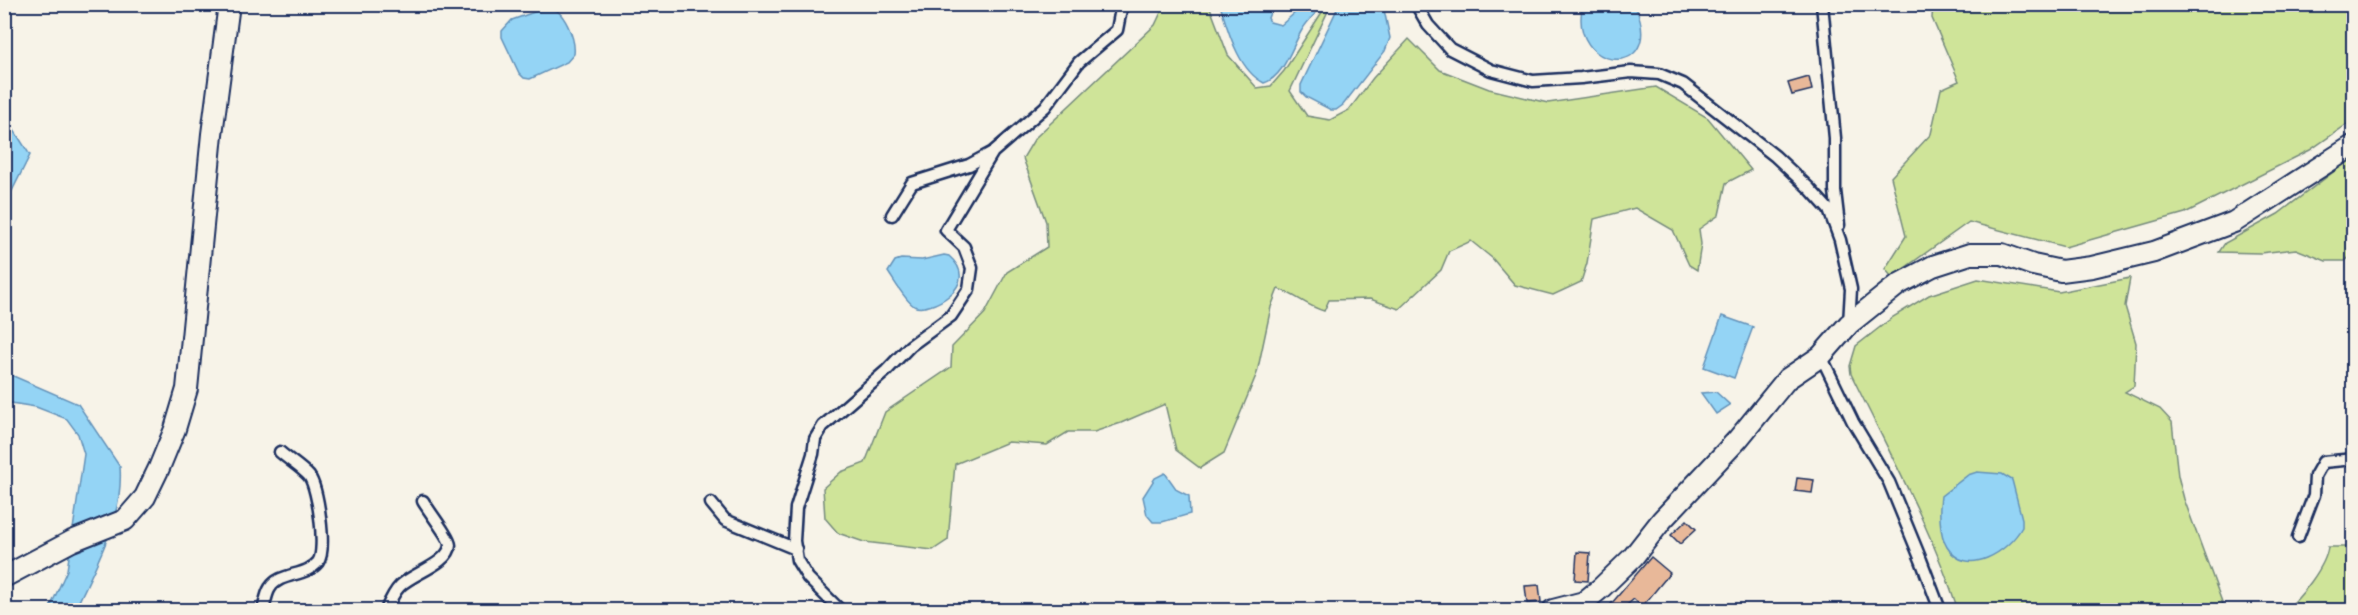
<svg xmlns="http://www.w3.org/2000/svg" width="2358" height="615" font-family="'Playpen Sans',sans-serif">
<rect width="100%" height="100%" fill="#f7f3e8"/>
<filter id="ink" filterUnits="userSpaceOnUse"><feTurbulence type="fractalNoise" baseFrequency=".0167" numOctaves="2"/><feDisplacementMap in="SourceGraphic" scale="12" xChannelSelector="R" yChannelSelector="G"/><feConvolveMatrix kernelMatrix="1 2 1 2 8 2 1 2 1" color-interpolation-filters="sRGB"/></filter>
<g filter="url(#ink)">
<path fill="#cfe499" stroke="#758a7c" stroke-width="1.5" d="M1165,4L1209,5L1228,55L1257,88L1271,86L1284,71L1324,9L1328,11L1290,91L1307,116L1330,120L1349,110L1373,78L1409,39L1440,70L1489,89L1548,103L1656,87L1708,118L1751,170L1726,183L1719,215L1699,229L1701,244L1697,270L1689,265L1673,230L1635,208L1594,219L1587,263L1581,282L1553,295L1515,285L1492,258L1471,241L1449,251L1441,270L1399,309L1370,299L1329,300L1324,311C1306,306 1295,294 1278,289L1271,307L1257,373L1224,453L1200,468L1176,450L1165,404L1121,423L1094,432H1068L1047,445L1008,442L955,464L948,540L933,550L864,542L838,533L825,518L823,488L841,472L865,463L885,412L951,367L952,347L985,313L1007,272L1047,247L1046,222L1023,158L1035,138L1155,25Z
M1933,5H2353V120L2310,150L2185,213L2065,247L1969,222L1892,277L1885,269L1906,236L1891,177L1931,134L1941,89L1959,81L1932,18Z
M2353,157V254L2345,261H2326L2296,249L2260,253L2219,252L2225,243L2278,214Z
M2130,278L2125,306L2136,343L2134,386L2125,392L2160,409L2172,422L2178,476L2184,499L2225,610H1958C1931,528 1889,452 1851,374L1850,366L1856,346L1893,317L1929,295L1978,279L2059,292Z
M2328,547H2346L2353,563V610H2285C2300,599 2326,566 2328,547Z"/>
<path fill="#94d4f5" stroke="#6492b9" stroke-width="1.5" d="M1583,4L1635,5C1668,82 1566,73 1583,4Z
M1220,5H1273L1268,18L1270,22L1281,25L1304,5H1323C1316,13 1307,21 1302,30C1292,46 1284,77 1264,83C1238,70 1228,30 1220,5Z
M1339,5H1383L1390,38L1385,51L1343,105L1336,110H1331L1306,97L1301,92V85Z
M548,7C564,8 576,40 574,54L567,62L530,79L524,78L519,73L502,37V31L512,20Z
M5,116L30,155L5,205H4Z
M944,255L949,256C984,286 927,314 914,306C904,299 895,282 888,272L895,261L901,259L922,260Z
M1722,316L1753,327L1734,378L1704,367Z
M4,372L78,404L120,467C124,518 95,566 75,610H49L67,570L84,454L78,434L67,419L36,407L5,402Z
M1716,392L1730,405L1716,414L1701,393Z
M1977,472L2002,474L2012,480L2022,519V527C2009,551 1967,579 1947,547C1939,534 1939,510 1941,496L1968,475Z
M1165,473L1177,490L1189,496L1190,514L1162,522H1153L1147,515L1143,497L1155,478Z"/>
<path fill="#e8b899" stroke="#1b2f5e" stroke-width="1.5" d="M1809,77L1812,90L1792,95L1788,83Z
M1797,478L1814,480L1812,493L1795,491Z
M1687,520L1696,529L1680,544L1671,535Z
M1577,552L1590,553L1588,581L1575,580Z
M1651,557L1670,573L1642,607L1634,599L1621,610H1606Z
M1539,585L1541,602L1527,603L1525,586Z"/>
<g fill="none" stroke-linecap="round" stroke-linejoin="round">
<defs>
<path id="service" d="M1416,4L1428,25L1450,49L1491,70L1533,81L1581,78L1631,72L1659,74L1683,84L1775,156L1810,189L1829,210L1840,240L1851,289L1849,324
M1822,4L1835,138V191L1839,225
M892,215L912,183L969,165L993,152L1045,107L1079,62L1117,30L1122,4
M1821,356L1853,422L1889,482L1921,560L1940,610
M711,503L725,520L796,549
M2298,537L2314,495L2315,476L2323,462L2354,459
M263,610C265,604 266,594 270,588C280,572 306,577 318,562C327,550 318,488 309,476C301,467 289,460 280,452
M386,610C389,603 394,592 400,586C411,574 450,563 450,545C450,538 428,510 423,501
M840,610L808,578L797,560L794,541L796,508L813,454L815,439L823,426L886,371L910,346L951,316L969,289L972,268L964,247L946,230L993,152"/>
<path id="minor" d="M4,577L72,541L125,520L145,497L159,468L175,429L187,389L212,134L229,4
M1553,610L1584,602L1601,588L1633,557L1662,520L1738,439L1787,379L1821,356L1849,324L1899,284L1933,266L1970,254H2002L2033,265L2061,271L2092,267L2154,252L2234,222L2354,145"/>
</defs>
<use href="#service" stroke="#1b2f5e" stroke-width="15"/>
<use href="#minor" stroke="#1b2f5e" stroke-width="24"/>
<use href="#service" stroke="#f7f3e8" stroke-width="10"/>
<use href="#minor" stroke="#f7f3e8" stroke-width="20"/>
</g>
</g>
<rect width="2358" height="615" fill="none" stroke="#f7f3e8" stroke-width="24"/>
<rect x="12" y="12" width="2334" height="591" fill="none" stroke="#1b2f5e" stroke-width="2" filter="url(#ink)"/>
</svg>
